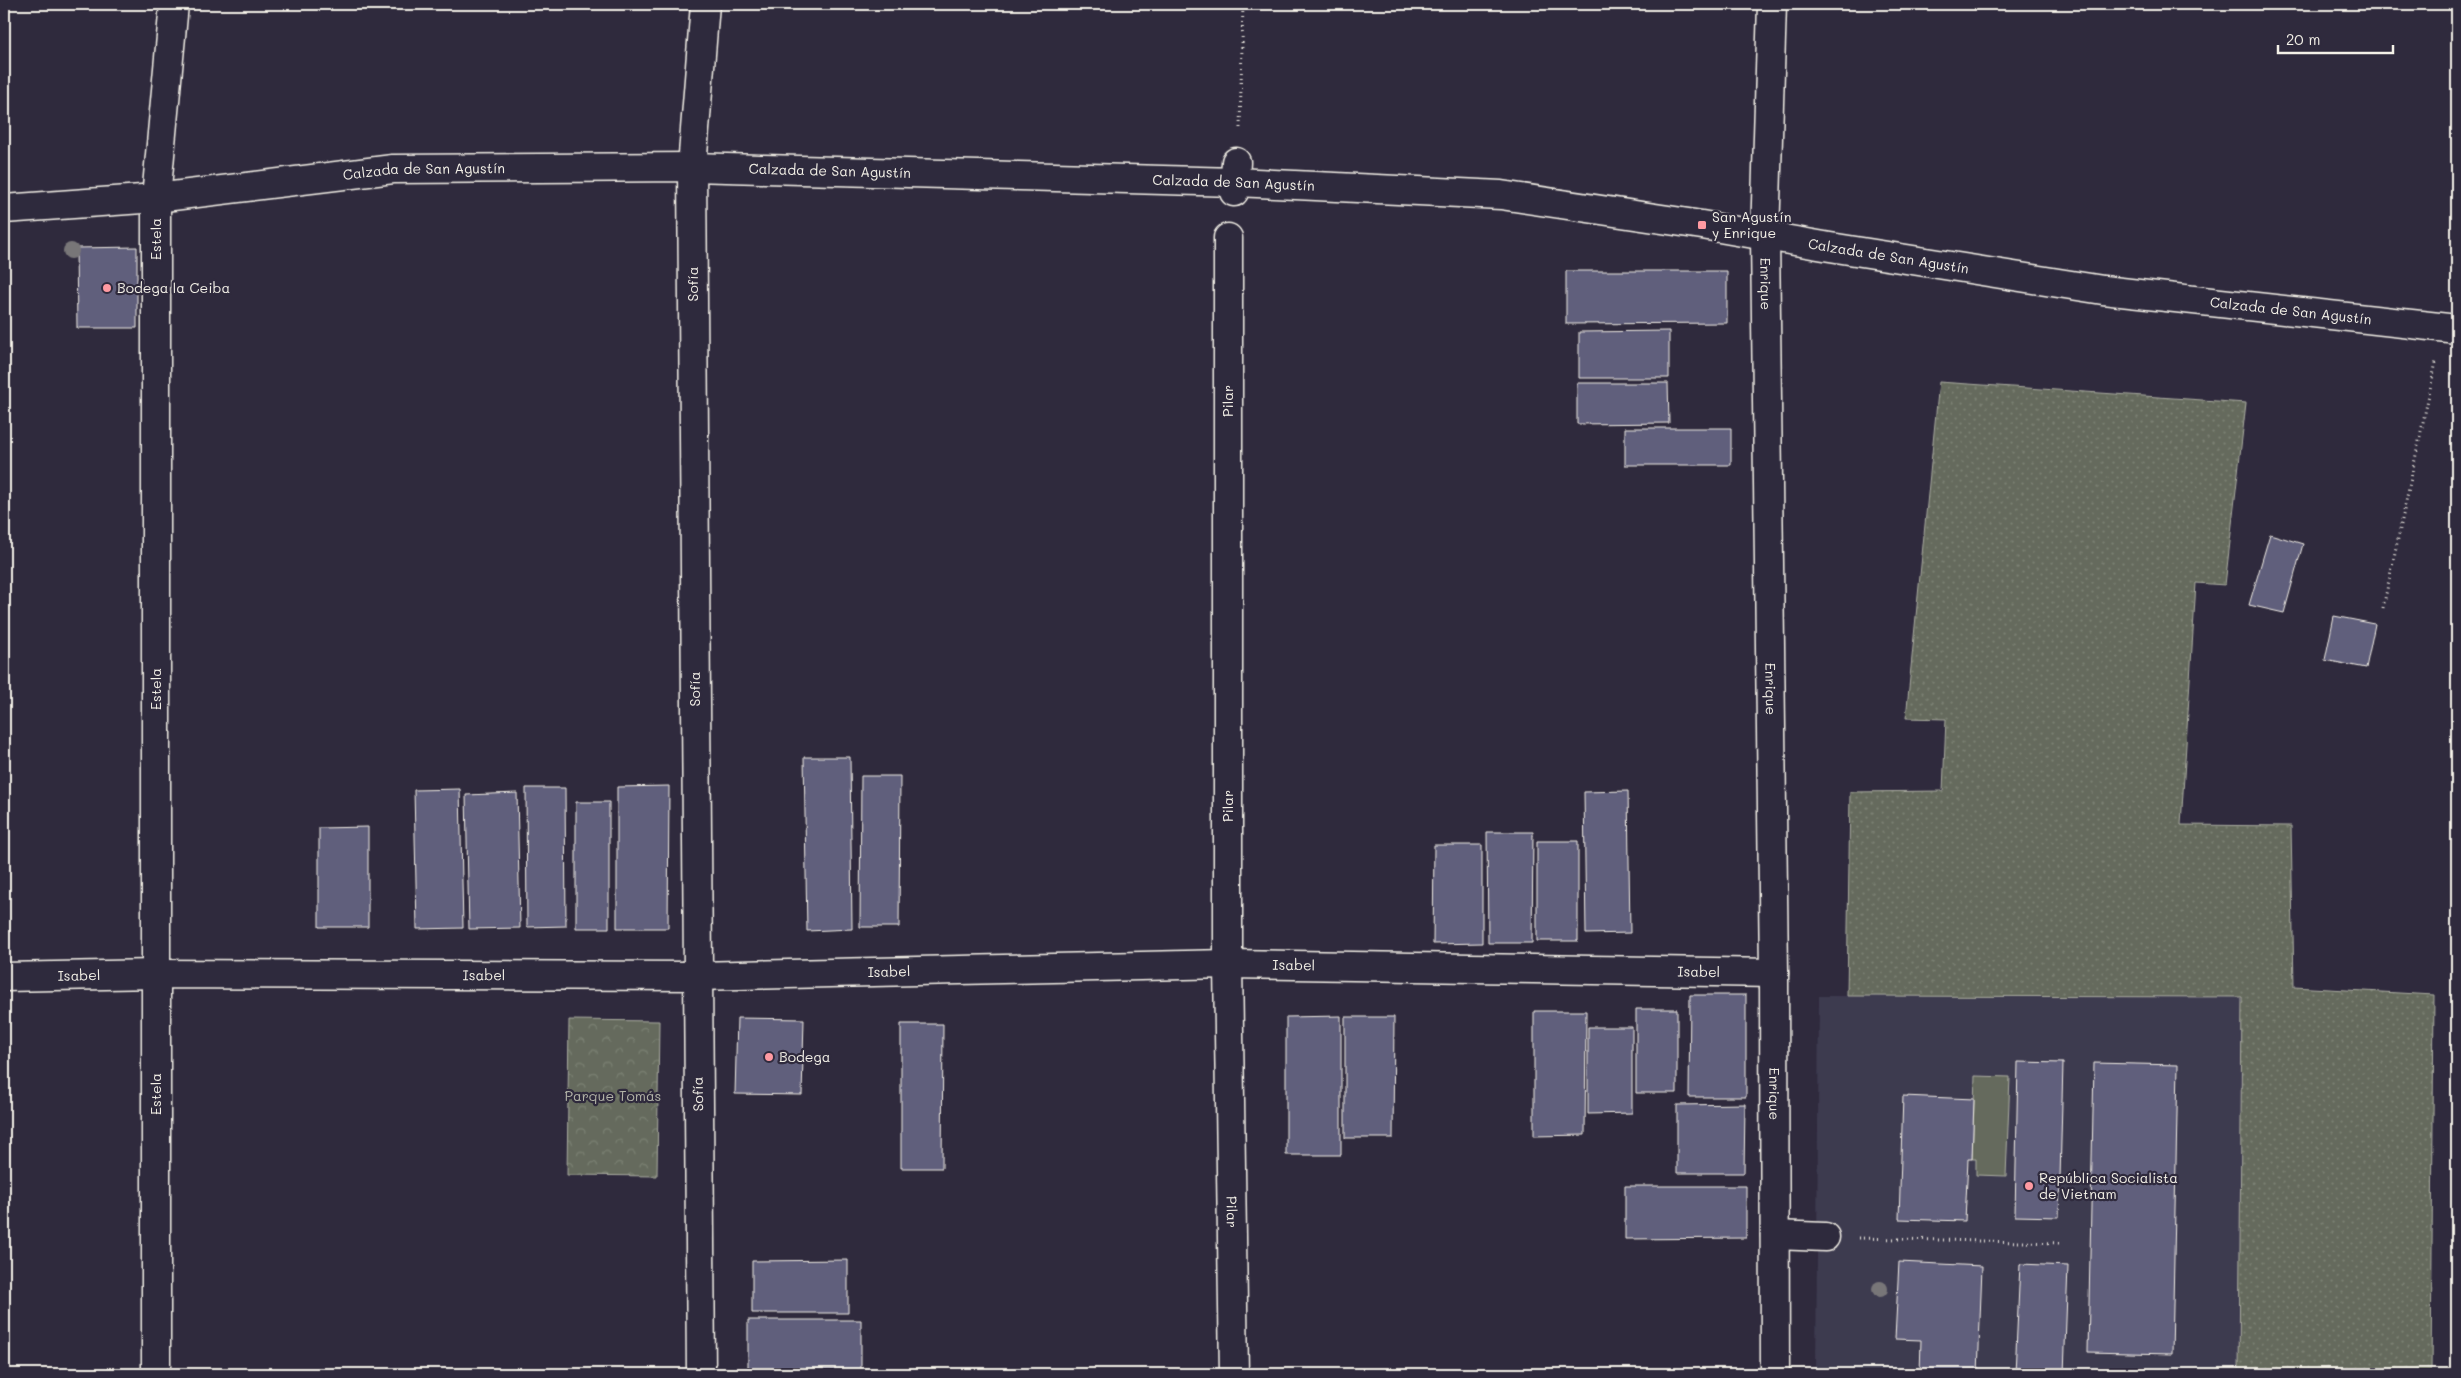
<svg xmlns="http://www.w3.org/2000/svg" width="2461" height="1378" font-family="Mali,sans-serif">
<defs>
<pattern id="grass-dots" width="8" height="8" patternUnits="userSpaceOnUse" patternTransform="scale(1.25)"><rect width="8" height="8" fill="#656b5d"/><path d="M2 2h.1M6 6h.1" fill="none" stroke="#7c8174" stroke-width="1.8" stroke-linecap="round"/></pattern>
<pattern id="forest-crowns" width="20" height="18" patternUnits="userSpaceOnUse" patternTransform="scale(1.25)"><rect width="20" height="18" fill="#656b5d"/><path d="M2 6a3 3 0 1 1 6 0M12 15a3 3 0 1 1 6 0" fill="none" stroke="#7c8174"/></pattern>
</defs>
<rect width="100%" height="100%" fill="#2f2a3d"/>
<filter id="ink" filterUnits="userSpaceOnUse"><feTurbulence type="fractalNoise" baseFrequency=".02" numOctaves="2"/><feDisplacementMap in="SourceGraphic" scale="10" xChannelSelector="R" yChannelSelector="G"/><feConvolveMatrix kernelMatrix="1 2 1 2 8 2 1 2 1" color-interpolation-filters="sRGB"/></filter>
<g filter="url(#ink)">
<path fill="#3e3a50" d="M1819,996L2242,997L2239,1374H1816Z"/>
<path fill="url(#grass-dots)" stroke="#acaea2" d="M1939,382L2246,403L2225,585L2196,583L2181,825L2291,826L2294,987L2434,995L2431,1374H2239L2242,997L1847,996L1850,792L1943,791L1946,719L1906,718Z"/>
<path fill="url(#forest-crowns)" stroke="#acaea2" d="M569,1020L659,1021L657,1176L567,1175Z"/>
<path fill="#656b5d" stroke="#acaea2" d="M1975,1076L2010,1077L2006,1176L1976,1175V1159H1972Z"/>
<path fill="#615e7c" stroke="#f4f1e8" d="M137,247V328H77L76,248Z
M1566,271H1727V323L1566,324Z
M1669,331V378H1579V332Z
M1577,383H1668L1669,423L1577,424Z
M1625,428H1731V465H1625Z
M2270,534L2303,544L2284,613L2249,605Z
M2334,616L2375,624L2366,668L2325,660Z
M804,757H850L852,929L807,931Z
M861,776H900L899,927H860Z
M669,786L668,928H617V787Z
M526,788H565L566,926L527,927Z
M460,789L463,928L417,929L414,790Z
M1628,791L1630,933L1586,934L1584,792Z
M517,793L520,928L469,929L466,795Z
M576,802H609V928H576Z
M368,827V927H319V828Z
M1487,832H1533L1532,943H1488Z
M1537,841H1578V941H1537Z
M1434,845H1482V943L1433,944Z
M1690,995H1746V1097H1689Z
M1636,1009H1677V1093H1636Z
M1534,1011H1586L1585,1135L1534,1136Z
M1341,1016V1155H1286V1017Z
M1345,1017H1394L1393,1138H1345Z
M737,1018L804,1019L802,1095L735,1094Z
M901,1024H943L942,1168H901Z
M1588,1027H1632V1113L1588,1114Z
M2018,1062L2063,1063L2059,1217L2015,1216Z
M2094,1063L2178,1065L2172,1354L2088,1352Z
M1903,1096L1974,1099L1972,1159H1968L1965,1221L1899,1219Z
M1745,1104L1744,1173H1677V1105Z
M1625,1186H1746V1238L1625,1239Z
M848,1260V1313H752V1261Z
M1899,1262L1982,1266L1978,1374H1920L1921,1340L1895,1339Z
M2020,1264L2068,1266L2064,1374H2015Z
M748,1320H861V1370H748Z"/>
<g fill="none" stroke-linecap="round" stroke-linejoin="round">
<defs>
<g id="minor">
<path id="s1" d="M1772,4L1765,236L1774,973L1775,1374"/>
<path d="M1234,192L1236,162"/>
<path id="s2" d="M1228,238V964L1234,1374"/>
<path id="s3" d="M4,977L156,974L697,976L1228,964L1774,973"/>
<path d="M1775,1235L1825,1237"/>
<path d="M156,1374V198L174,4"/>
<path d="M701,1374L692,167L705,4"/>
</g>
<g id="major">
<path id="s4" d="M4,209L156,198L393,169L692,167L1235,182L1501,195L1702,225L1830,247L2103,290L2457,329"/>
</g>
</defs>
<use href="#minor" stroke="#f4f1e8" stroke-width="31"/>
<use href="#major" stroke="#f4f1e8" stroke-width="31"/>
<path stroke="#f4f1e8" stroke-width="3" stroke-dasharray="1 4" stroke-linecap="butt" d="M1240,128L1243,4
M2383,608L2436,362
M1858,1238L2061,1243"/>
<use href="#minor" stroke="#2f2a3d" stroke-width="28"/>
<use href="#major" stroke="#2f2a3d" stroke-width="28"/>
</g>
<g fill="#787678">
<circle cx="71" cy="251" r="8"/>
<circle cx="1880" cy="1289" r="8"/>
</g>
</g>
<g fill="#ff9aa2" stroke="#2f2a3d" stroke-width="2">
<rect x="1697" y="220" width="10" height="10" rx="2.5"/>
<circle cx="107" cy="288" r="5"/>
<circle cx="769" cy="1057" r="5"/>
<circle cx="2029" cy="1186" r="5"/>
</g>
<g text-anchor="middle" stroke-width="4.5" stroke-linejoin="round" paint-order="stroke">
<g font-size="14" fill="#f4f1e8" stroke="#2f2a3d">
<text dy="5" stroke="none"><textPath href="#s4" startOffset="828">Calzada de San Agustín</textPath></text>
<text dy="5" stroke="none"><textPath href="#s4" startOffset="422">Calzada de San Agustín</textPath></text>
<text dy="5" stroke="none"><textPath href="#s4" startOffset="1232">Calzada de San Agustín</textPath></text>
<text transform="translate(156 239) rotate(-90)" y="5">Estela</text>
<text dy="5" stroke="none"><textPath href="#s4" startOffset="1892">Calzada de San Agustín</textPath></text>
<text transform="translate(693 284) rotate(-90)" y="5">Sofía</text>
<text dy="5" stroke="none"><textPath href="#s1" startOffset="280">Enrique</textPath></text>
<text dy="5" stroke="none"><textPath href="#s4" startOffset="2298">Calzada de San Agustín</textPath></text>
<text transform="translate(1228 401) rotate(-90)" y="5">Pilar</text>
<text transform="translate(156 689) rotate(-90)" y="5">Estela</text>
<text transform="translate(695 689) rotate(-90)" y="5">Sofía</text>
<text dy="5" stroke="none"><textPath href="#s1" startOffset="685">Enrique</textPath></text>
<text transform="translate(1228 806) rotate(-90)" y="5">Pilar</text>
<text dy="5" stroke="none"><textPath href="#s3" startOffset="1290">Isabel</textPath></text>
<text dy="5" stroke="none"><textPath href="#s3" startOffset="885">Isabel</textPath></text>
<text dy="5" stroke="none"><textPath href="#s3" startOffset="1695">Isabel</textPath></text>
<text dy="5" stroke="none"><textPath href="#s3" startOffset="75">Isabel</textPath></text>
<text dy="5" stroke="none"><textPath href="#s3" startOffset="480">Isabel</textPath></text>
<text transform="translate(156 1094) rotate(-90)" y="5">Estela</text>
<text transform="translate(698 1094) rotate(-91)" y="5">Sofía</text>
<text dy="5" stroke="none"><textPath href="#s1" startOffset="1090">Enrique</textPath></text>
<text dy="5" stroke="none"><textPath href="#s2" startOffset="974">Pilar</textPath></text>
</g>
<g font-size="14" fill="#f4f1e8" stroke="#2f2a3d" text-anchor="start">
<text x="1712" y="222">San Agustín<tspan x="1712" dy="16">y Enrique</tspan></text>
<text x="117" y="293">Bodega la Ceiba</text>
<text x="779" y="1062">Bodega</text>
<text x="2039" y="1183">República Socialista<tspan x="2039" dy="16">de Vietnam</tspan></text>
</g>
<g font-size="14" fill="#b4b5a9" stroke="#2f2a3d">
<text x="613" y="1101">Parque Tomás</text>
</g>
</g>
<rect width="2461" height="1378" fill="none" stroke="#2f2a3d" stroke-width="20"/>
<rect x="10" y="10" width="2441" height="1358" fill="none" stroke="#f4f1e8" stroke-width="2" filter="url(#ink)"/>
<path d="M2278 45v8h115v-8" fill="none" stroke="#f4f1e8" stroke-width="2.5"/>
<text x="2286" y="45" font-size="15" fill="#f4f1e8" stroke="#2f2a3d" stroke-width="4" paint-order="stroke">20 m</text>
</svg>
